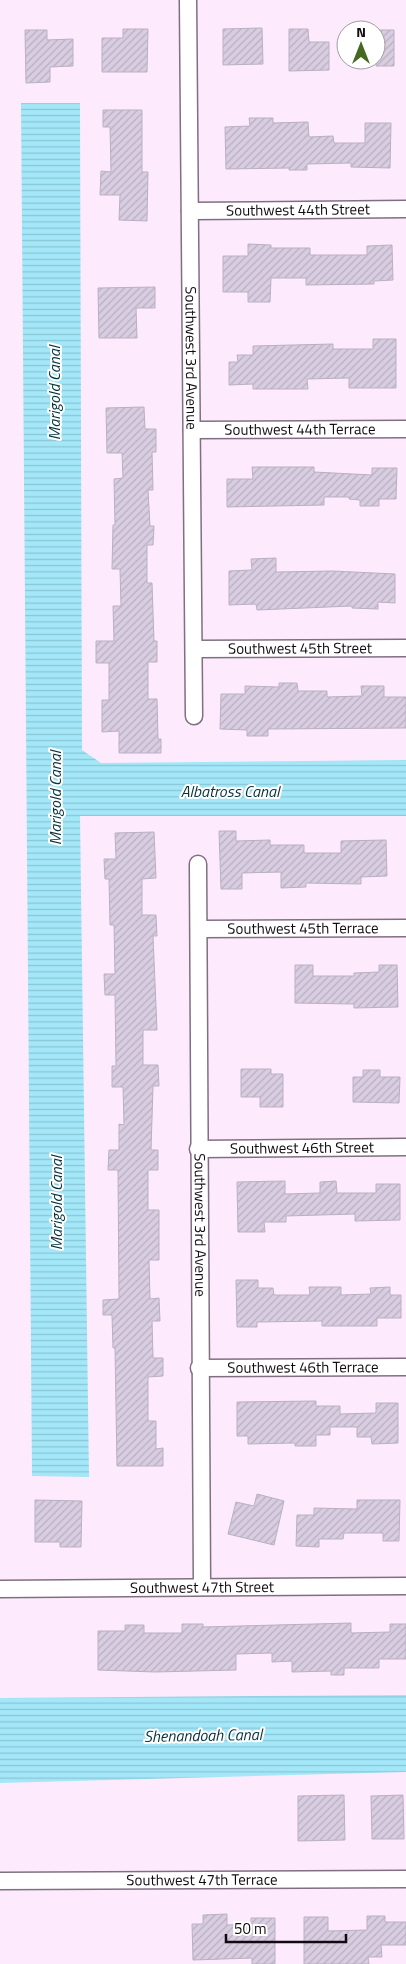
<svg xmlns="http://www.w3.org/2000/svg" width="406" height="1964" font-family="'Titillium Web',sans-serif">
<defs>
<pattern id="water-rules" width="6" height="5" patternUnits="userSpaceOnUse" patternTransform="scale(1.25)"><rect width="6" height="5" fill="#a3e7f9"/><path d="M0 2.5h6" fill="none" stroke="#8bc5d4"/></pattern>
<pattern id="building-hatch" width="6" height="6" patternUnits="userSpaceOnUse" patternTransform="scale(1.25)"><rect width="6" height="6" fill="#d9cde1"/><path d="M-1 1l2-2M0 6l6-6M5 7l2-2" fill="none" stroke="#b9afc0"/></pattern>
</defs>
<rect width="100%" height="100%" fill="#fdebfd"/>
<path fill="url(#water-rules)" d="M21,103H80L82,750L101,763L406,760V816H80L89,1477L32,1476Z
M406,1695V1772L0,1783V1698Z"/>
<path fill="url(#building-hatch)" stroke="#bbafc3" d="M262,28L263,64L223,65V29Z
M123,29H148L147,72H102V38H123Z
M289,29H308L309,42H329V70L289,71Z
M25,30H47V40L73,39V66L50,67V82L26,83Z
M376,30H394V66H376Z
M103,110H142V172H148L147,221L119,220L120,195H100L101,171L111,172L110,127H103Z
M249,118H273V123L308,122L309,137L333,136L334,143H365V123H391L390,168L351,167V163L307,164V170H289V168L226,169L225,127L250,126Z
M248,244L271,245V248H310V255H367V246L392,245L393,280L374,281V284L306,285V278H271L270,302H248V292H223V256H248Z
M155,287V308H136L137,338H99L98,288Z
M373,339H396V388H349V378L307,379L308,389H253V384L229,385V362H238L237,355H253V346L333,344V349H373Z
M144,407L145,429H156V452H152L153,490H148L150,526H154L153,545H147V583H152L154,641H157V662H148V699H157L158,739H161V753H119V731L102,732V700H109V663H96V641H114L113,606H121L120,569H112L113,525H115L114,479L123,478L122,453H107L106,408Z
M252,467H314V472L372,475V468H397L396,499H379V506H360V500L349,499V497H324V505L227,507V479H253Z
M276,558V572L333,571L395,574V603L378,602V609L352,608V606L257,610L256,604L229,605V571L252,570L251,559Z
M279,683H297L298,691H327V697L362,696L361,686H384V697H406V728L268,729V736H247V730L220,729L221,694H245V686L279,687Z
M219,831H236V841L270,840V845H304V853H341V841L386,840L387,876L361,877V884L306,883V887L281,888V872L242,873V889H221Z
M154,832L156,878L142,879V915H156L157,936H153L157,1030H143V1065H158L159,1086H153L151,1150H158V1170H148V1210H159V1260H149L150,1299L159,1298L160,1321H152L153,1358H163V1376L148,1377V1421H156V1449L163,1448V1466H117L115,1348H113L112,1315H103V1300L119,1299L118,1170H108L109,1150H119V1124L124,1125L123,1087H112V1066H116L115,995H105L104,974H115L114,925H110L109,879H105L104,859H116L115,833Z
M295,965H313V976H354V973L379,972V965H397L398,1007L354,1008V1004L295,1003Z
M241,1069H271V1074H283V1107H260V1097H241Z
M363,1070H380V1077H400L399,1103L353,1102V1077H363Z
M285,1181V1194L320,1193V1182L336,1181L337,1193H376V1184H400V1220L355,1221V1214L286,1216V1222H264L265,1232H238L237,1182Z
M236,1280H258V1288H273L274,1295H310L309,1287H341V1295L371,1294L370,1288L390,1287V1295H401V1318H377V1326H322V1321L257,1322V1327H237Z
M316,1401V1406H340V1414L376,1413V1403H398V1443L372,1444L371,1437H357V1427H330V1435H316V1446H295V1443L248,1444V1436H237V1402Z
M257,1494L284,1501L274,1545L228,1534L236,1502L254,1506Z
M35,1500L82,1501L81,1547H60V1542H35Z
M357,1500H400L399,1541H383V1533H344L343,1539H319V1547L296,1546L297,1515H314V1508L357,1509Z
M351,1623V1633L390,1632V1624H406V1659H379V1668H344V1675H331V1671L292,1672V1661L272,1662V1653L236,1654V1670L155,1672L98,1670V1631H125V1625H144V1633H182V1624H203V1627Z
M344,1795L345,1840L298,1841V1796Z
M403,1795L404,1839H372L371,1796Z
M227,1914V1925L251,1924V1918H275V1964H252V1958L193,1960L192,1924H203V1915Z
M367,1916H385V1922H406V1945H381L382,1957H368L369,1964H304V1917H328V1931L367,1930Z"/>
<g fill="none" stroke-linecap="round" stroke-linejoin="round">
<defs>
<g id="minor">
<path id="s1" d="M188,0L194,716"/>
<path id="s2" d="M190,211L406,209"/>
<path id="s3" d="M192,430L406,429"/>
<path id="s4" d="M194,649L406,648"/>
<path id="s5" d="M198,864L202,1586"/>
<path id="s6" d="M199,929L406,928"/>
<path id="s7" d="M198,1149L406,1147"/>
<path id="s8" d="M199,1368L406,1367"/>
<path id="s9" d="M0,1589L406,1586"/>
<path id="s10" d="M0,1881L406,1879"/>
</g>
</defs>
<use href="#minor" stroke="#7f7080" stroke-width="19"/>
<use href="#minor" stroke="#fff" stroke-width="16"/>
</g>
<g text-anchor="middle" stroke-width="4" stroke-linejoin="round" paint-order="stroke">
<g font-size="15" fill="#110b11" stroke="#fff">
<text dy="5" stroke="none"><textPath href="#s2" startOffset="108">Southwest 44th Street</textPath></text>
<text dy="5" stroke="none"><textPath href="#s1" startOffset="358">Southwest 3rd Avenue</textPath></text>
<text dy="5" stroke="none"><textPath href="#s3" startOffset="108">Southwest 44th Terrace</textPath></text>
<text dy="5" stroke="none"><textPath href="#s4" startOffset="106">Southwest 45th Street</textPath></text>
<text dy="5" stroke="none"><textPath href="#s6" startOffset="104">Southwest 45th Terrace</textPath></text>
<text dy="5" stroke="none"><textPath href="#s7" startOffset="104">Southwest 46th Street</textPath></text>
<text dy="5" stroke="none"><textPath href="#s5" startOffset="361">Southwest 3rd Avenue</textPath></text>
<text dy="5" stroke="none"><textPath href="#s8" startOffset="104">Southwest 46th Terrace</textPath></text>
<text dy="5" stroke="none"><textPath href="#s9" startOffset="202">Southwest 47th Street</textPath></text>
<text dy="5" stroke="none"><textPath href="#s10" startOffset="202">Southwest 47th Terrace</textPath></text>
</g>
<g font-size="16" font-style="italic" fill="#06323b" stroke="#fff">
<text transform="translate(54 393) rotate(-90)" y="6">Marigold Canal</text>
<text x="230" y="797">Albatross Canal</text>
<text transform="translate(55 798) rotate(-90)" y="6">Marigold Canal</text>
<text transform="translate(56 1203) rotate(-90)" y="6">Marigold Canal</text>
<text transform="translate(203 1735) rotate(-1)" y="6">Shenandoah Canal</text>
</g>
</g>
<g transform="translate(361 45)"><circle r="24" fill="#ffffff" stroke="#a09da0"/>
<path d="M0-4L9 19L0 12L-9 19Z" fill="#456921"/>
<text y="-8" font-size="14" font-weight="bold" text-anchor="middle" fill="#110b11">N</text>
</g>
<path d="M226 1934v8h120v-8" fill="none" stroke="#110b11" stroke-width="2.5"/>
<text x="234" y="1934" font-size="15" fill="#110b11" stroke="#ffffff" stroke-width="4" paint-order="stroke">50 m</text>
</svg>
